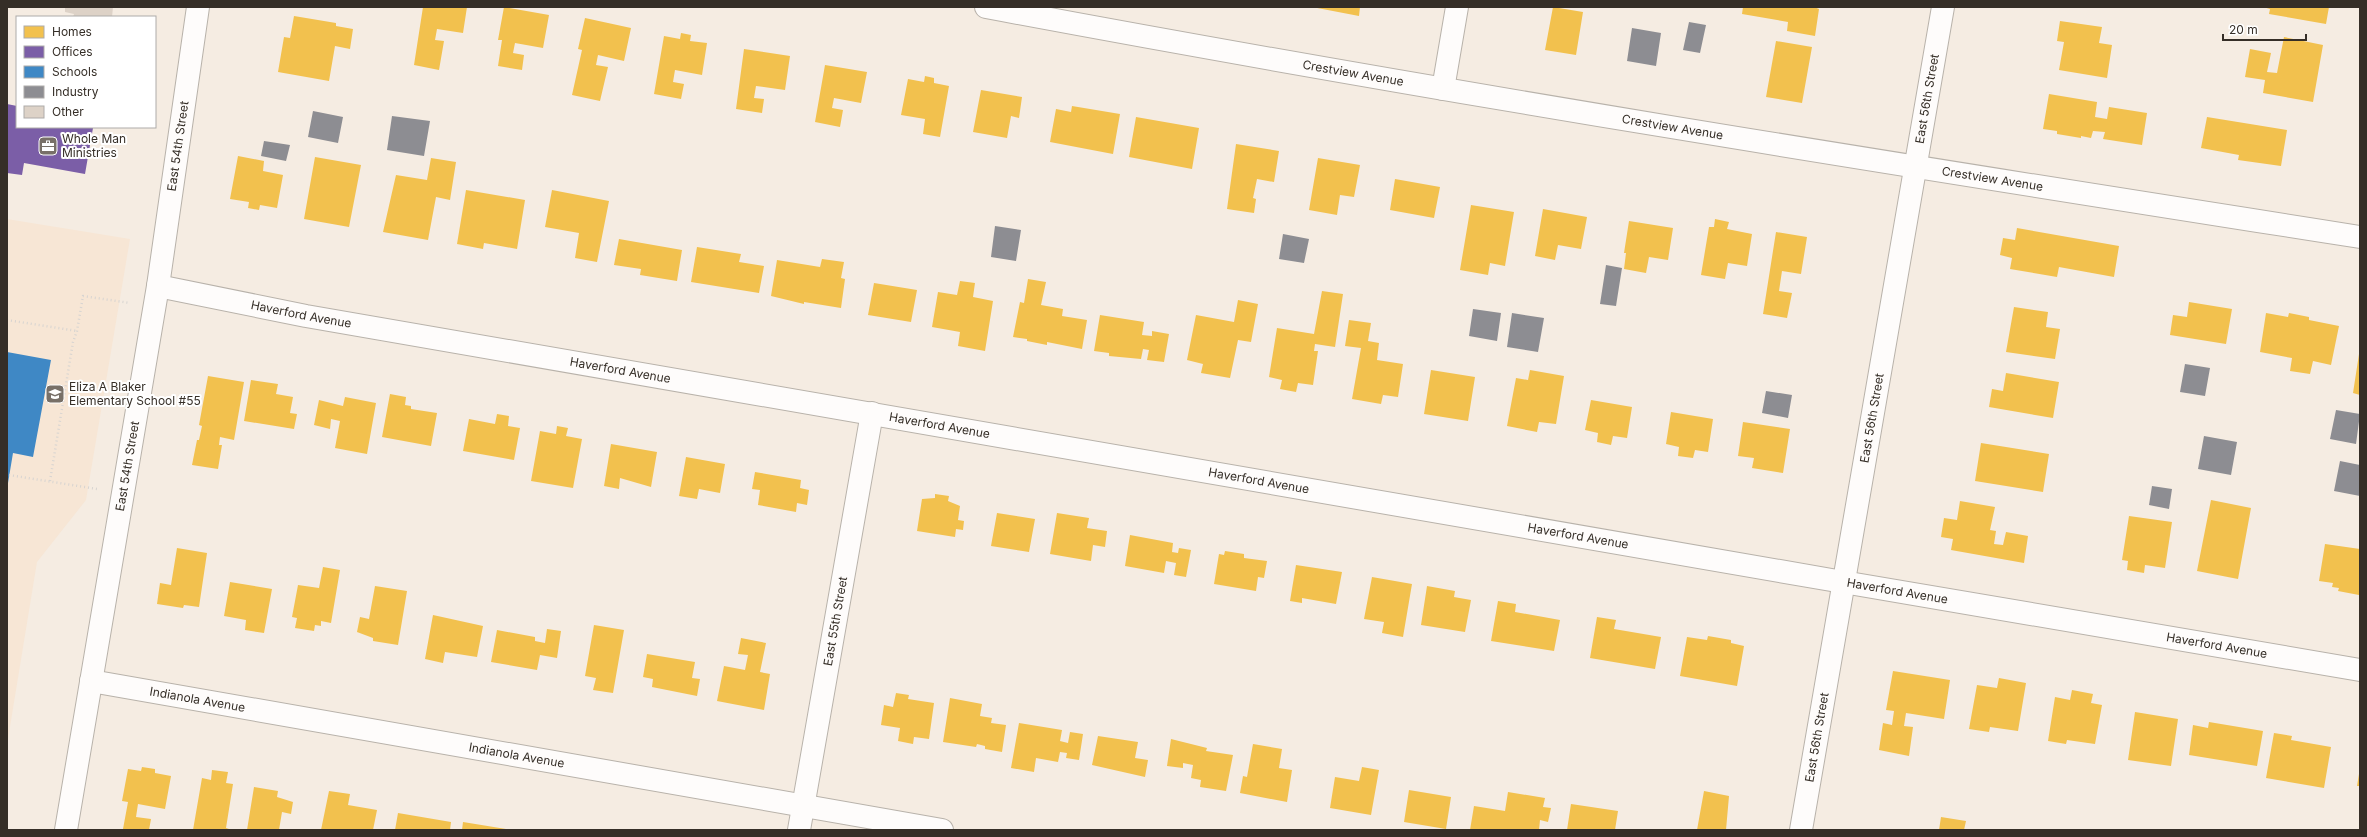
<svg xmlns="http://www.w3.org/2000/svg" width="2367" height="837" font-family="Inter,sans-serif">
<rect width="100%" height="100%" fill="#f5ece2"/>
<path fill="#f7e6d5" d="M7,219L130,239L86,500L37,562L7,745Z"/>
<path fill="#f2c14e" d="M423,7H467L463,33L437,29L435,40L444,41L439,70L414,65Z
M504,7L549,15L543,48L515,43L513,53L524,55L522,70L498,66L502,40H498Z
M1312,7H1360L1359,16Z
M1553,7L1583,12L1576,55L1545,50Z
M1743,7H1814L1819,9L1815,36L1787,31L1788,22L1742,14Z
M2263,7H2329L2326,24L2269,14L2270,9Z
M294,16L336,23V26L353,29L350,49L335,46L329,81L278,72L284,37L290,38Z
M585,18L631,28L624,61L598,55L596,65L608,67L600,101L572,95L582,50L578,49Z
M2060,21L2102,27L2099,43L2112,45L2107,78L2059,70L2064,42L2057,41Z
M681,33L691,35L690,41L707,43L702,75L675,70L673,82L684,84L681,99L654,94L664,36L680,39Z
M2284,37L2323,45L2313,102L2263,93L2265,80L2245,77L2250,49L2271,53L2267,72L2277,73Z
M1776,41L1812,47L1802,103L1766,97Z
M744,49L790,56L785,90L756,86L754,98L764,99L762,113L736,109Z
M825,65L867,72L861,103L834,98L832,108L843,110L840,127L815,122Z
M925,76L934,78V83L949,86L940,137L923,134L925,119L901,115L908,79L924,82Z
M981,90L1022,97L1019,118L1011,116L1007,138L973,132Z
M2049,94L2097,102L2095,117L2107,119L2109,107L2147,113L2142,145L2103,139L2105,132L2093,131L2091,138L2081,136V138L2057,134V131L2043,129Z
M1072,106L1120,114L1113,154L1050,142L1056,109L1071,112Z
M1136,117L1199,128L1192,169L1129,157Z
M2207,117L2287,130L2281,166L2238,160L2239,155L2201,148Z
M1236,144L1279,151L1274,182L1257,179L1253,198L1256,199L1254,213L1227,209Z
M238,156L264,161L263,171L283,175L277,208L260,205L259,210L248,208L249,202L230,199Z
M315,157L361,165L349,227L304,219Z
M431,158L456,162L450,200L436,197L428,240L383,232L396,175L427,180Z
M1318,158L1360,165L1354,197L1340,195L1337,215L1309,210Z
M1395,179L1440,187L1434,218L1390,210Z
M466,190L525,200L517,249L484,243L483,249L457,244Z
M552,190L609,201L597,262L575,258L579,233L545,227Z
M1471,205L1514,212L1505,266L1490,263L1488,275L1460,270Z
M1543,209L1587,217L1581,249L1558,245L1555,260L1535,256Z
M1715,219L1729,222L1727,229L1752,234L1747,266L1728,263L1725,279L1701,275L1709,227H1714Z
M1629,221L1673,228L1668,260L1649,257L1646,273L1624,269L1626,253H1624Z
M2017,228L2119,246L2114,277L2059,267L2057,277L2010,269L2012,258L2000,255L2003,238L2015,240Z
M1776,232L1807,237L1801,274L1782,271L1779,291L1792,293L1787,318L1763,314Z
M619,239L682,250L677,281L640,275L641,269L614,265Z
M697,247L741,254L739,262L764,266L759,293L691,282Z
M822,259L844,262L841,278L845,279L841,308L804,302V304L771,296L777,260L820,267Z
M1028,279L1046,282L1041,305L1063,309L1062,316L1087,320L1082,349L1047,342V345L1027,341V339L1013,337L1020,302L1024,303Z
M960,281L975,283L973,297L993,301L985,351L958,346L960,332L932,327L938,292L957,295Z
M874,283L917,290L911,322L868,315Z
M1322,291L1343,294L1335,347L1315,344L1314,351H1318L1313,385L1298,383L1296,392L1280,389L1282,380L1269,377L1277,328L1314,334Z
M1238,300L1258,304L1251,342L1238,340L1230,378L1201,373L1203,364L1187,360L1196,315L1234,322Z
M2189,302L2232,309L2226,344L2170,335L2173,315L2187,317Z
M2014,307L2048,312L2046,327L2060,329L2055,359L2006,352Z
M2266,313L2288,317L2289,313L2309,317V320L2339,326L2331,365L2313,361L2310,374L2290,371L2292,358L2260,352Z
M1100,315L1144,322L1142,335L1152,336V331L1169,334L1164,362L1147,360L1149,350L1143,349L1141,359L1109,356V353L1094,351Z
M1349,320L1371,323L1368,341L1379,343L1377,360L1403,364L1398,397L1383,395L1381,404L1352,399L1361,348L1345,346Z
M2359,354H2360V395L2353,393Z
M1431,370L1475,377L1468,421L1424,414Z
M1530,370L1564,376L1556,424L1539,422L1537,432L1507,426L1516,378L1528,380Z
M2006,373L2059,382L2053,418L1989,407L1992,389L2003,391Z
M208,376L244,382L234,440L220,437L219,445H222L218,469L192,465L197,440H199L202,426L199,425Z
M251,380L278,384L276,394L293,397L290,413L297,414L294,429L244,421Z
M390,394L406,397L405,405L411,406V409L437,413L431,446L382,437Z
M345,397L376,403L367,454L335,448L340,421L331,419L330,429L314,425L319,400L343,406Z
M1591,400L1632,407L1627,438L1613,436L1611,445L1597,442L1598,433L1585,430Z
M1671,412L1713,419L1708,452L1695,450L1693,458L1678,456L1679,447L1666,444Z
M497,414L509,416L508,426L520,428L514,460L463,451L469,419L495,424Z
M1743,422L1790,429L1783,473L1752,468L1754,458L1738,456Z
M557,426L568,428L566,436L582,439L573,488L531,481L540,431L556,434Z
M1981,443L2049,454L2043,492L1975,481Z
M611,444L657,452L651,487L620,478L619,489L604,486Z
M686,457L725,464L720,493L699,489L697,499L679,496Z
M755,472L801,480L800,488L809,490L807,505L797,503L796,512L758,505L760,490L752,489Z
M935,494L949,496L948,501L960,506L958,520L964,521L963,530L956,529L955,537L917,531L922,499L935,498Z
M2211,500L2251,508L2238,579L2197,571Z
M1960,501L1995,507L1990,530L1996,531L1994,544L2003,545L2006,532L2028,536L2024,563L1951,550L1953,539L1941,537L1944,518L1957,520Z
M997,513L1035,519L1029,552L991,546Z
M1057,513L1089,518L1087,528L1107,531L1105,547L1093,545L1091,561L1050,554Z
M2129,516L2172,522L2165,568L2145,565L2144,573L2127,570L2128,561L2122,560Z
M1130,535L1173,543L1172,552L1178,553L1179,548L1191,550L1186,577L1174,575L1176,563L1166,561L1164,573L1125,566Z
M2325,544L2360,549L2359,595L2338,591L2339,588L2332,587L2333,583L2319,581Z
M177,548L207,553L199,607L184,605L183,608L157,604L160,583L171,585Z
M1225,551L1244,554V558L1267,561L1264,578L1258,577L1256,591L1214,584L1219,554L1224,555Z
M1296,565L1342,572L1336,604L1302,598V603L1290,601Z
M323,567L340,570L331,623L321,621V626L315,625L314,631L295,628L297,618L292,617L298,585L319,588Z
M1372,577L1412,584L1403,637L1382,633L1384,622L1364,619Z
M230,582L272,589L264,633L245,630L246,620L224,616Z
M375,586L407,591L398,645L373,641V638L357,632L360,617L369,619Z
M1427,586L1455,591L1454,597L1471,600L1465,632L1421,625Z
M1498,601L1516,604L1515,612L1560,620L1554,651L1491,641Z
M433,615L483,626L477,657L445,652L443,663L425,659Z
M1597,617L1616,620L1614,629L1661,637L1655,669L1590,658Z
M594,625L624,630L613,693L593,690L596,678L585,676Z
M547,629L561,631L557,658L540,655L537,670L491,662L497,630L535,637V641L545,643Z
M1708,636L1731,640V643L1744,646L1737,686L1680,676L1687,637L1707,640Z
M741,638L766,643L760,672L770,674L764,710L717,701L724,666L745,670L748,655L738,654Z
M647,654L695,662L692,678L700,679L697,696L652,687L653,679L643,677Z
M1893,671L1950,680L1944,719L1906,713L1904,726L1913,727L1909,756L1879,750L1883,723L1892,725L1894,711L1886,710Z
M1999,678L2026,683L2018,731L1990,727L1989,732L1969,729L1977,685L1997,688Z
M2072,690L2093,694L2091,703L2102,705L2095,744L2067,740L2066,744L2048,741L2055,697L2070,700Z
M896,693L909,695L908,699L934,703L929,739L914,737L913,744L898,741L900,728L881,725L884,705L893,707Z
M950,698L982,704L980,716L992,718L991,723L1006,725L1002,752L985,749V746L977,744L976,747L943,742Z
M2135,712L2178,719L2171,766L2128,760Z
M2209,722L2263,731L2257,766L2189,755L2193,725L2208,728Z
M1019,723L1062,730L1060,741L1068,743L1070,732L1083,734L1079,760L1066,758L1067,753L1060,752L1058,762L1036,758L1034,772L1011,768Z
M2274,733L2292,736L2291,740L2331,747L2324,788L2266,778Z
M1098,736L1138,742L1135,758L1148,760L1145,777L1092,765Z
M1171,739L1207,748L1206,751L1233,755L1226,791L1200,787L1201,780L1191,778L1193,765L1183,763V768L1167,766Z
M1253,744L1282,749L1279,768L1292,770L1287,802L1240,793L1243,776L1247,777Z
M142,767L155,769V773L171,776L165,809L138,804L136,817L151,819L149,830L123,829L128,802L122,801L128,769L141,771Z
M1362,767L1379,770L1371,815L1330,808L1335,777L1359,781Z
M212,770L228,772L226,783L233,784L226,828L232,830H193L202,778L211,780Z
M2359,774H2360V786H2357Z
M254,787L278,791L277,797L293,802L291,814L282,812L279,830H247Z
M1409,790L1451,797L1446,829L1404,822Z
M329,791L350,794L348,805L377,810L373,830H321Z
M1704,791L1729,796L1726,830H1697Z
M1508,792L1545,798L1543,807L1551,808L1548,822L1540,820L1539,830H1470L1474,806L1505,811Z
M1571,804L1618,811L1615,830H1567Z
M398,813L451,822L450,830H395Z
M1941,817L1966,821L1964,830H1939Z
M463,822L506,829V830H462Z"/>
<path fill="#7b5ea7" d="M7,104L17,106V127L93,128L85,174L24,163L22,175L7,173Z"/>
<path fill="#3f88c5" d="M7,352L51,360L33,457L13,453L8,483Z"/>
<path fill="#8d8d92" d="M1689,22L1706,25L1700,53L1683,50Z
M1632,28L1661,33L1656,66L1627,61Z
M313,111L343,117L338,143L308,137Z
M392,116L430,121L424,156L387,150Z
M264,141L290,145L286,161L261,156Z
M995,226L1021,230L1016,261L991,257Z
M1283,234L1309,239L1304,263L1279,259Z
M1606,265L1622,268L1616,306L1600,304Z
M1473,309L1501,313L1497,341L1469,336Z
M1512,313L1544,318L1538,352L1507,347Z
M2185,364L2210,368L2205,396L2180,392Z
M1766,391L1792,395L1788,418L1762,413Z
M2336,410L2360,414L2356,444L2330,439Z
M2204,436L2237,442L2231,475L2198,469Z
M2340,461L2360,465V496L2334,491Z
M2152,486L2172,489L2169,509L2149,505Z"/>
<path fill="#ddd2c7" d="M65,7H113L112,17H73L74,14L65,12Z"/>
<g fill="none" stroke-linecap="round" stroke-linejoin="round">
<defs>
<g id="minor">
<path id="s1" d="M986,7C1443,93 1901,165 2360,237"/>
<path d="M1443,89L1457,7"/>
<path id="s2" d="M158,286L306,316L1843,582L2360,670"/>
<path id="s3" d="M91,681L942,830"/>
<path id="s4" d="M799,830L872,413"/>
<path id="s5" d="M1801,830L1943,7"/>
</g>
<g id="tertiary">
<path id="s6" d="M66,830L158,286L198,7"/>
</g>
</defs>
<use href="#minor" stroke="#b8b2aa" stroke-width="24"/>
<use href="#tertiary" stroke="#b8b2aa" stroke-width="24"/>
<path stroke="#d7d4d1" stroke-width="2.5" stroke-dasharray="1 3" stroke-linecap="butt" d="M7,320L77,331
M9,475L97,489
M50,481L73,342L77,331L83,296L130,303"/>
<use href="#minor" stroke="#fefcfb" stroke-width="22"/>
<use href="#tertiary" stroke="#fefcfb" stroke-width="22"/>
</g>
<defs>
<symbol id="office-square" viewBox="-11 -11 22 22"><rect x="-9" y="-9" width="18" height="18" rx="4" fill="#787068" stroke="#fff"/><path d="M-6-3h4V-5.5h4V-3h4V5H-6ZM-1-4.5V-3h2v-1.5ZM-6 0V1H6V0Z" fill="#fff"/></symbol>
<symbol id="school-square" viewBox="-11 -11 22 22"><rect x="-9" y="-9" width="18" height="18" rx="4" fill="#787068" stroke="#fff"/><path d="M0-5L7-2L0 1L-7-2ZM-4 1L0 2.5L4 1V4Q0 6-4 4Z" fill="#fff"/></symbol>
</defs>
<g fill-rule="evenodd">
<use href="#office-square" x="37" y="135" width="22" height="22"/>
<use href="#school-square" x="44" y="383" width="22" height="22"/>
</g>
<g text-anchor="middle" stroke-width="4" stroke-linejoin="round" paint-order="stroke">
<g font-size="12" fill="#352e27" stroke="#fff">
<text dy="4" stroke="none"><textPath href="#s1" startOffset="373">Crestview Avenue</textPath></text>
<text dy="4" stroke="none"><textPath href="#s5" startOffset="742">East 56th Street</textPath></text>
<text dy="4" stroke="none"><textPath href="#s1" startOffset="697">Crestview Avenue</textPath></text>
<text dy="4" stroke="none"><textPath href="#s6" startOffset="693">East 54th Street</textPath></text>
<text dy="4" stroke="none"><textPath href="#s1" startOffset="1021">Crestview Avenue</textPath></text>
<text dy="4" stroke="none"><textPath href="#s2" startOffset="146">Haverford Avenue</textPath></text>
<text dy="4" stroke="none"><textPath href="#s2" startOffset="470">Haverford Avenue</textPath></text>
<text dy="4" stroke="none"><textPath href="#s5" startOffset="418">East 56th Street</textPath></text>
<text dy="4" stroke="none"><textPath href="#s2" startOffset="794">Haverford Avenue</textPath></text>
<text dy="4" stroke="none"><textPath href="#s6" startOffset="369">East 54th Street</textPath></text>
<text dy="4" stroke="none"><textPath href="#s2" startOffset="1118">Haverford Avenue</textPath></text>
<text dy="4" stroke="none"><textPath href="#s2" startOffset="1442">Haverford Avenue</textPath></text>
<text dy="4" stroke="none"><textPath href="#s2" startOffset="1766">Haverford Avenue</textPath></text>
<text dy="4" stroke="none"><textPath href="#s4" startOffset="212">East 55th Street</textPath></text>
<text dy="4" stroke="none"><textPath href="#s2" startOffset="2090">Haverford Avenue</textPath></text>
<text dy="4" stroke="none"><textPath href="#s3" startOffset="108">Indianola Avenue</textPath></text>
<text dy="4" stroke="none"><textPath href="#s5" startOffset="94">East 56th Street</textPath></text>
<text dy="4" stroke="none"><textPath href="#s3" startOffset="432">Indianola Avenue</textPath></text>
</g>
<g font-size="12" fill="#352e27" stroke="#fff" text-anchor="start">
<text x="62" y="143">Whole Man<tspan x="62" dy="14">Ministries</tspan></text>
<text x="69" y="391">Eliza A Blaker<tspan x="69" dy="14">Elementary School #55</tspan></text>
</g>
</g>
<rect width="2367" height="837" fill="none" stroke="#352e27" stroke-width="16"/>
<rect x="16" y="16" width="140" height="112" fill="#ffffff" stroke="#aeaba9"/>
<rect x="24" y="26" width="20" height="12" fill="#f2c14e" stroke="#aeaba9"/>
<text x="52" y="36" font-size="12" fill="#352e27">Homes</text>
<rect x="24" y="46" width="20" height="12" fill="#7b5ea7" stroke="#aeaba9"/>
<text x="52" y="56" font-size="12" fill="#352e27">Offices</text>
<rect x="24" y="66" width="20" height="12" fill="#3f88c5" stroke="#aeaba9"/>
<text x="52" y="76" font-size="12" fill="#352e27">Schools</text>
<rect x="24" y="86" width="20" height="12" fill="#8d8d92" stroke="#aeaba9"/>
<text x="52" y="96" font-size="12" fill="#352e27">Industry</text>
<rect x="24" y="106" width="20" height="12" fill="#ddd2c7" stroke="#aeaba9"/>
<text x="52" y="116" font-size="12" fill="#352e27">Other</text>
<path d="M2223 34v6h83v-6" fill="none" stroke="#352e27" stroke-width="2"/>
<text x="2229" y="34" font-size="12" fill="#352e27" stroke="#ffffff" stroke-width="3" paint-order="stroke">20 m</text>
</svg>
